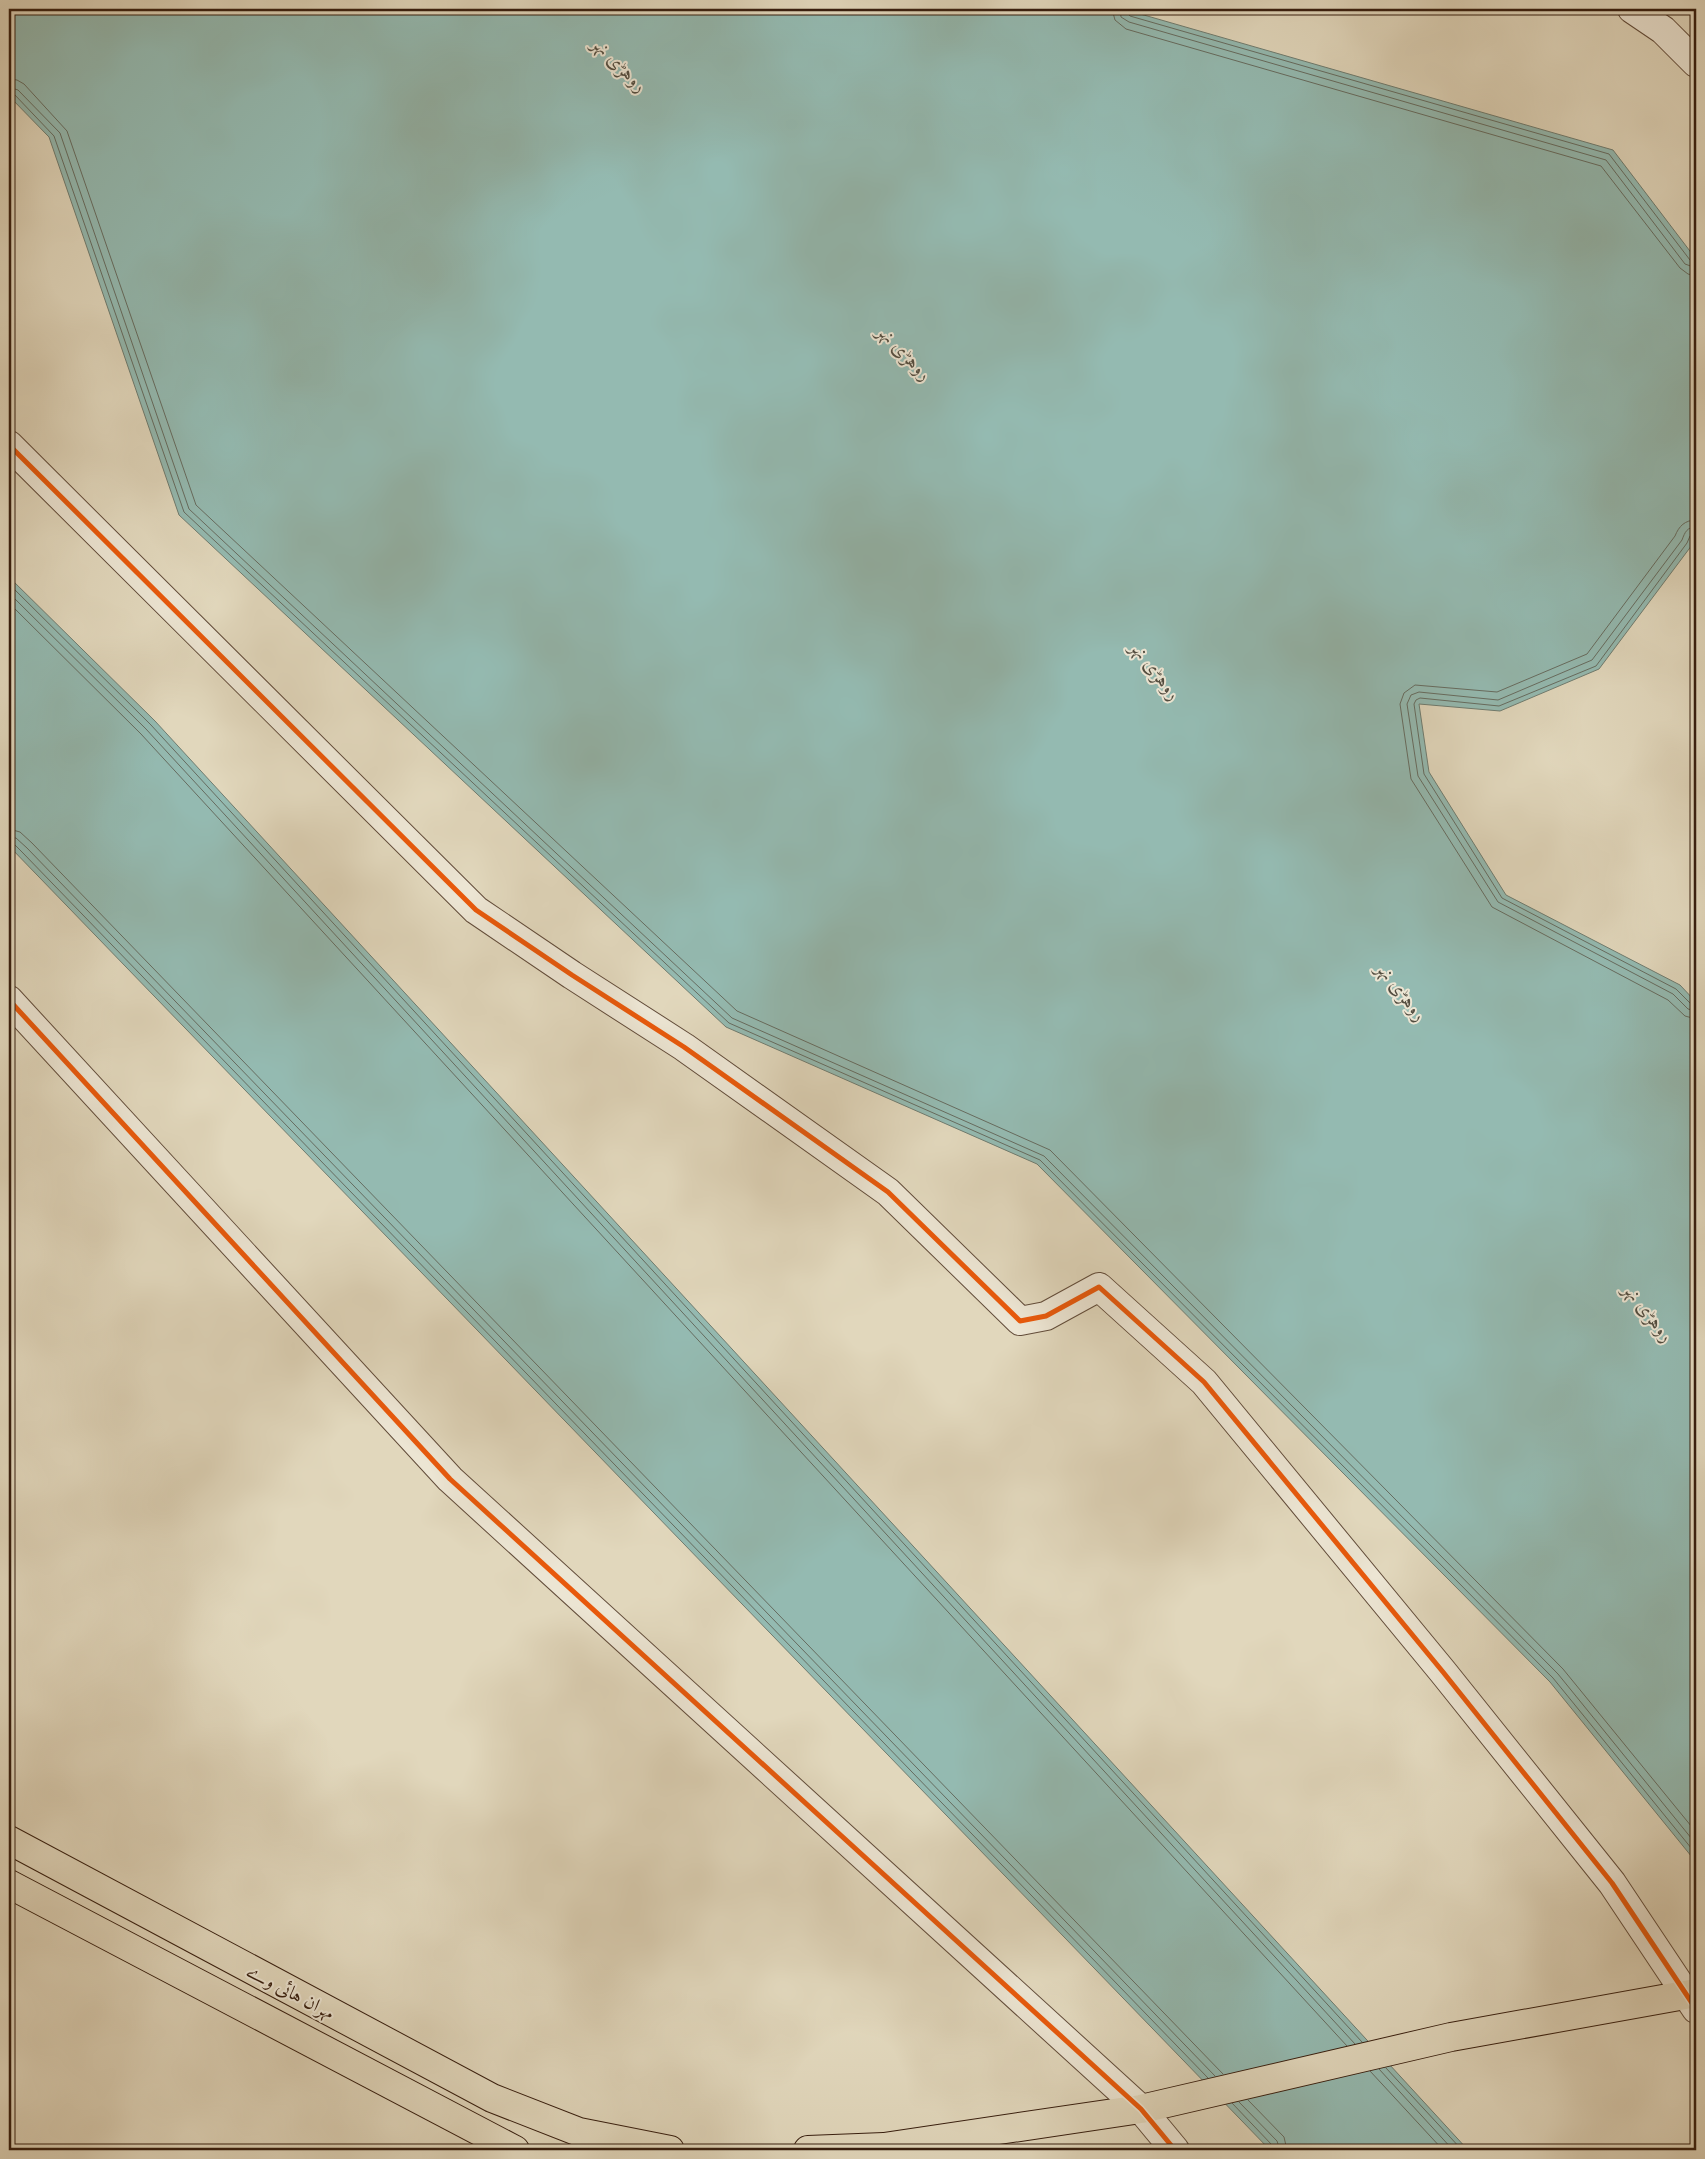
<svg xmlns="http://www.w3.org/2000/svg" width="1705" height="2159" font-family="'IM FELL English',Amiri,serif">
<rect width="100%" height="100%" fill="#e1d7bc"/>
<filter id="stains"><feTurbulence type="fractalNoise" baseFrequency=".004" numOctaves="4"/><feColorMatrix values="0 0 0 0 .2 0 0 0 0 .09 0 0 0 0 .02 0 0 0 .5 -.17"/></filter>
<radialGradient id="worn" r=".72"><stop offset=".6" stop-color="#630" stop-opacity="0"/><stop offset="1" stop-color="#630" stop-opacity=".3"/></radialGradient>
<path fill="#94bab1" stroke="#6f7c70" d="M9,9H1123L1613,150L1696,259V532L1692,545L1599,669L1500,711L1419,704L1429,772L1506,895L1680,985L1696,1002V1862L1550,1682L1037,1164L726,1027L179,515L49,137L9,96Z
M9,577L155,721L1468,2150H1270L9,846Z"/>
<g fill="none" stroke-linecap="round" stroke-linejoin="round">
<path stroke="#666c60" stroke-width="1" d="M1112,9L1115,20L1126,29L1601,166L1680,268L1688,274L1696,276
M1120,9L1121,17L1129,22L1606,160L1685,264L1696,268
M1126,9L1127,13L1130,16L1609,154L1690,260L1696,262
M9,79L17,80L24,84L67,131L196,505L737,1011L1050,1150L1563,1669L1696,1832
M9,87L18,90L60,133L189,509L732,1018L1044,1156L1558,1674L1696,1844
M9,93L14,94L54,136L184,512L729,1023L1040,1160L1553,1678L1696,1854
M1696,520C1685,520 1679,526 1675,536L1587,654L1497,692L1415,685L1404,693L1400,704L1411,779L1492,907L1668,1000L1685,1016L1696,1019
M1696,527C1687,527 1685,532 1682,540L1592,660L1498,700L1419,692L1411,695L1407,704L1418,776L1498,902L1673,994L1688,1009L1696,1011
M1696,534L1690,536L1687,543L1596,666L1499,706L1420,698L1416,700L1414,704L1424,774L1502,898L1676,989L1691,1004L1696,1005
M9,584L151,725L1362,2042
M9,593L146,729L1355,2044
M9,603L141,734L1347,2046
M9,829L20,832L32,843L1223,2074
M9,837L16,838L27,848L1215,2076
M9,843L14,844L23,853L1208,2078
M1386,2068L1462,2150
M1379,2069L1453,2150
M1370,2071L1443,2150
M1248,2100L1284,2137L1287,2150
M1239,2102L1277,2141L1280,2150
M1232,2103L1272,2145L1274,2150"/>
<defs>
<path id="minor" d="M1632,9L1663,30L1696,63
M9,445L476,910L572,975L684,1047L888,1192L1020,1321L1046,1316L1099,1287L1204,1382L1443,1672L1612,1883L1696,2009
M9,1000L450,1479L1141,2109L1175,2150"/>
<path id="major" d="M9,1840L492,2098L579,2132L670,2150
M9,1884L515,2150
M808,2150L884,2147L1141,2109L1451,2037L1696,1993"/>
</defs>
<use href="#minor" stroke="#624c3a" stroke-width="30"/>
<use href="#major" stroke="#371e0f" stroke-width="30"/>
<use href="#minor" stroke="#ece5d3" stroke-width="28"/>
<use href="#major" stroke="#e1d7bc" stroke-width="28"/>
<defs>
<path id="cycleway" d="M9,445L476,910L572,975L684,1047L888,1192L1020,1321L1046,1316L1099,1287L1204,1382L1443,1672L1612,1883L1696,2009
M9,1000L450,1479L1141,2109L1175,2150"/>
</defs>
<use href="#cycleway" stroke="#ece5d3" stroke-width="8"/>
<use href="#cycleway" stroke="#e8590c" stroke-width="5"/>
</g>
<g text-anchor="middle" stroke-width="4" stroke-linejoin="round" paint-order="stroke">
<g font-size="19" fill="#371e0f" stroke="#ece5d3">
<text transform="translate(291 1991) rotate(28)" y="7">مہران ہائی وے</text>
</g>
<g font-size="20" font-style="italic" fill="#534d40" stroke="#ece5d3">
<text transform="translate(620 64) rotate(45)" y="7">روہڑی نہر</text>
<text transform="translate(905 352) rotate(46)" y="7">روہڑی نہر</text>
<text transform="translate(1156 670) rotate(52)" y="7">روہڑی نہر</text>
<text transform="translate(1402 991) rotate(52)" y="7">روہڑی نہر</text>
<text transform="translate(1649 1312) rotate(52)" y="7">روہڑی نہر</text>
</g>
</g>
<rect width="1705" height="2159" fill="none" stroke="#e1d7bc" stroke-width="30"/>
<rect x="10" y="10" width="1685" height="2139" fill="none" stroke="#371e0f" stroke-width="2.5"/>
<rect x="15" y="15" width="1675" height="2129" fill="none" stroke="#371e0f"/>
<rect width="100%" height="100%" filter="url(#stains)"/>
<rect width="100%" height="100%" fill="url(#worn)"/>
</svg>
